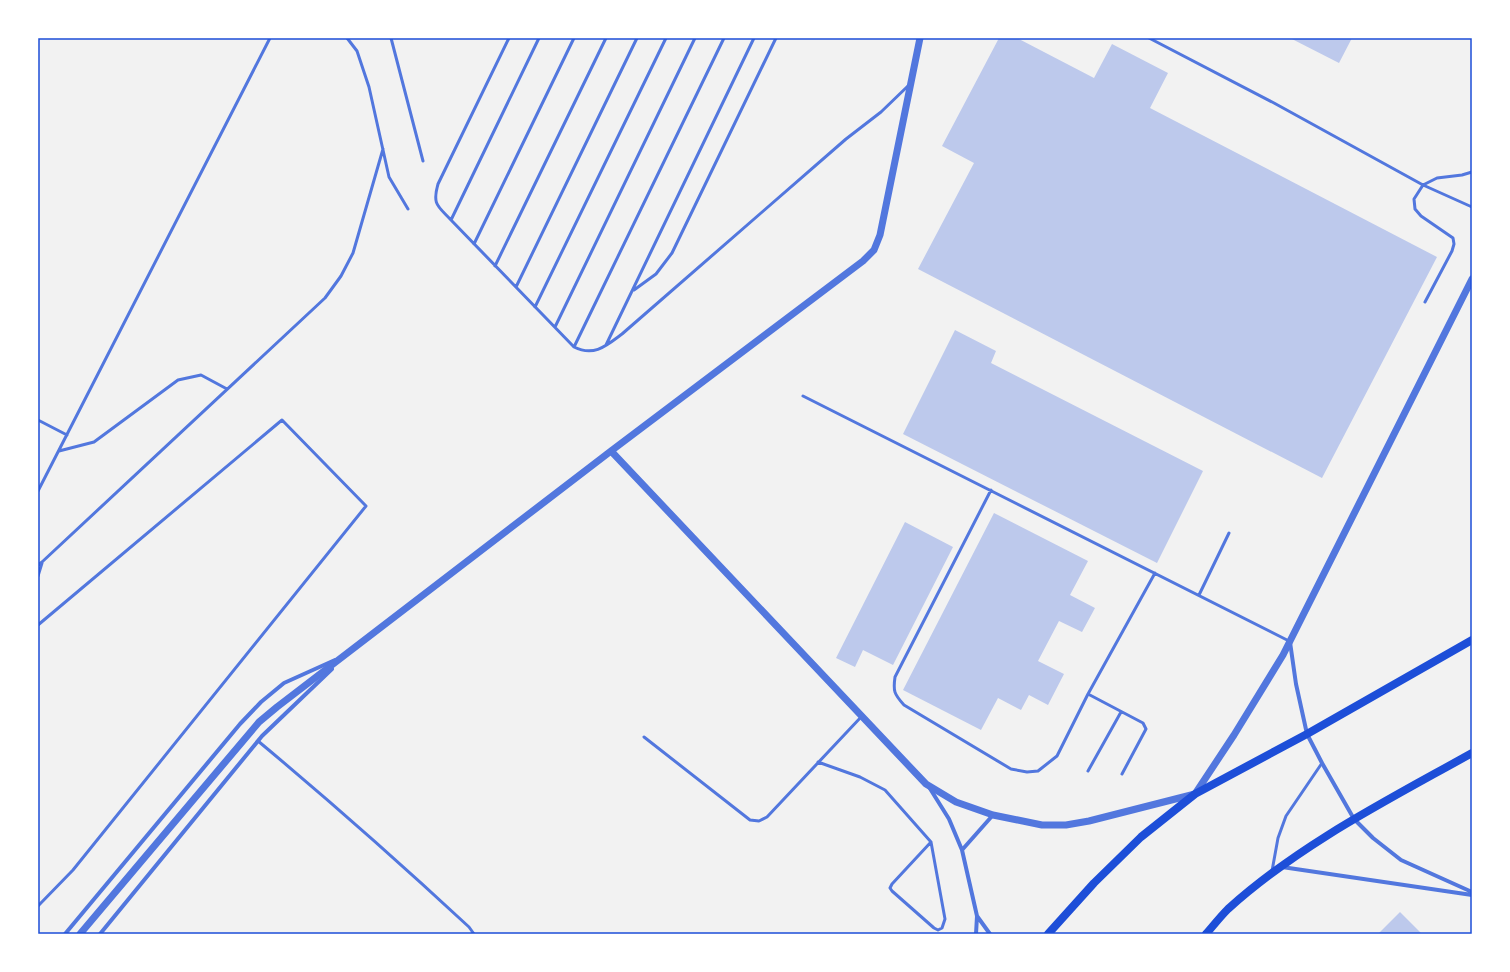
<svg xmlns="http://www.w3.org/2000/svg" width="1510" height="972" font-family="Spectral,serif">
<rect width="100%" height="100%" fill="#f2f2f2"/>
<path fill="#bdc9ec" d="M999,38H1017L1094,78L1112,44L1168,73L1150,108L1437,257L1322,478L918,269L974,163L942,146Z
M1290,38H1352L1339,63Z
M955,330L996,351L991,363L1203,471L1157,563L903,434Z
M994,513L1088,561L1070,595L1095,608L1082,632L1059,621L1038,661L1064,674L1048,705L1029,695L1021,710L998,698L981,730L903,690Z
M905,522L953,547L893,665L863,650L855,667L836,658Z
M1400,912L1422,934H1378Z"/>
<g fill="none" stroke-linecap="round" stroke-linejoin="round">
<path stroke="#5277de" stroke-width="3" d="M347,38L357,51L369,87L389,177L408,209
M391,38L423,161
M509,38L438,184C432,205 438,206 451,220L539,38
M1149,38L1274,103L1423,185L1472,207
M451,220L574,347C594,357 606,346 622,334L846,139L881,112L909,85
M474,244L574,38
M495,266L606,38
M516,287L637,38
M634,290L656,274L672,253L776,38
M1425,302L1452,251L1454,244L1453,238L1421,216L1415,209L1414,199L1423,185L1437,178L1462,175L1472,172
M535,307L666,38
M555,327L695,38
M606,345L754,38
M574,347L724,38
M803,396L1289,641
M38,420L67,435
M59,451L94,442L178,380L201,375L227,389
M991,490L895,677C893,691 894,694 904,705L1011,769L1027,772L1038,771L1057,756L1088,694L1155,573
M38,491L270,38
M38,565L42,562L325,298L341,276L353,253L383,149
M38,576L42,563
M1199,595L1229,533
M38,625L282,420L366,506L73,870L38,906
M1088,694L1143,723L1146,729L1122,774
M644,737L750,820L759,821L767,817L862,716
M258,741C330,801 400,863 469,927L474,934
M818,762L860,777L885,790L931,842L945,919L942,928L938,930L934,928L892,891L890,888L892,884L931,842
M1088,771L1121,712
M1272,871L1278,838L1286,816L1322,763"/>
<path stroke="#5277de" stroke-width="4" d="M1290,642L1296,684L1307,734L1322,763L1354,819L1373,838L1401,860L1472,892
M929,787L949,819L962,850L977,916L976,934
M962,850L993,815
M1282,867L1472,895
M977,916L990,934
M65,934L240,724L261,702L284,683L335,660
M100,934L262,736L332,669"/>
<path stroke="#5277de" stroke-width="7" d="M611,451L926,784L956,802L993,815L1042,825H1066L1089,821L1195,794L1234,735L1283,655L1472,279
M80,934L259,722L277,707L611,451L863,261L874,250L880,235L920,38"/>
<path stroke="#1d4ed8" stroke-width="8" d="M1048,934L1094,883L1141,837L1195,794L1307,734L1472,640
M1206,934C1213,926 1220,917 1228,909C1300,844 1388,800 1472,753"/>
</g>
<rect width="1510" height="972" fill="none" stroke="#ffffff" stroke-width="78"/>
<rect x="39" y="39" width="1432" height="894" fill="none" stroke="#1d4ed8" stroke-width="1.5"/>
</svg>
